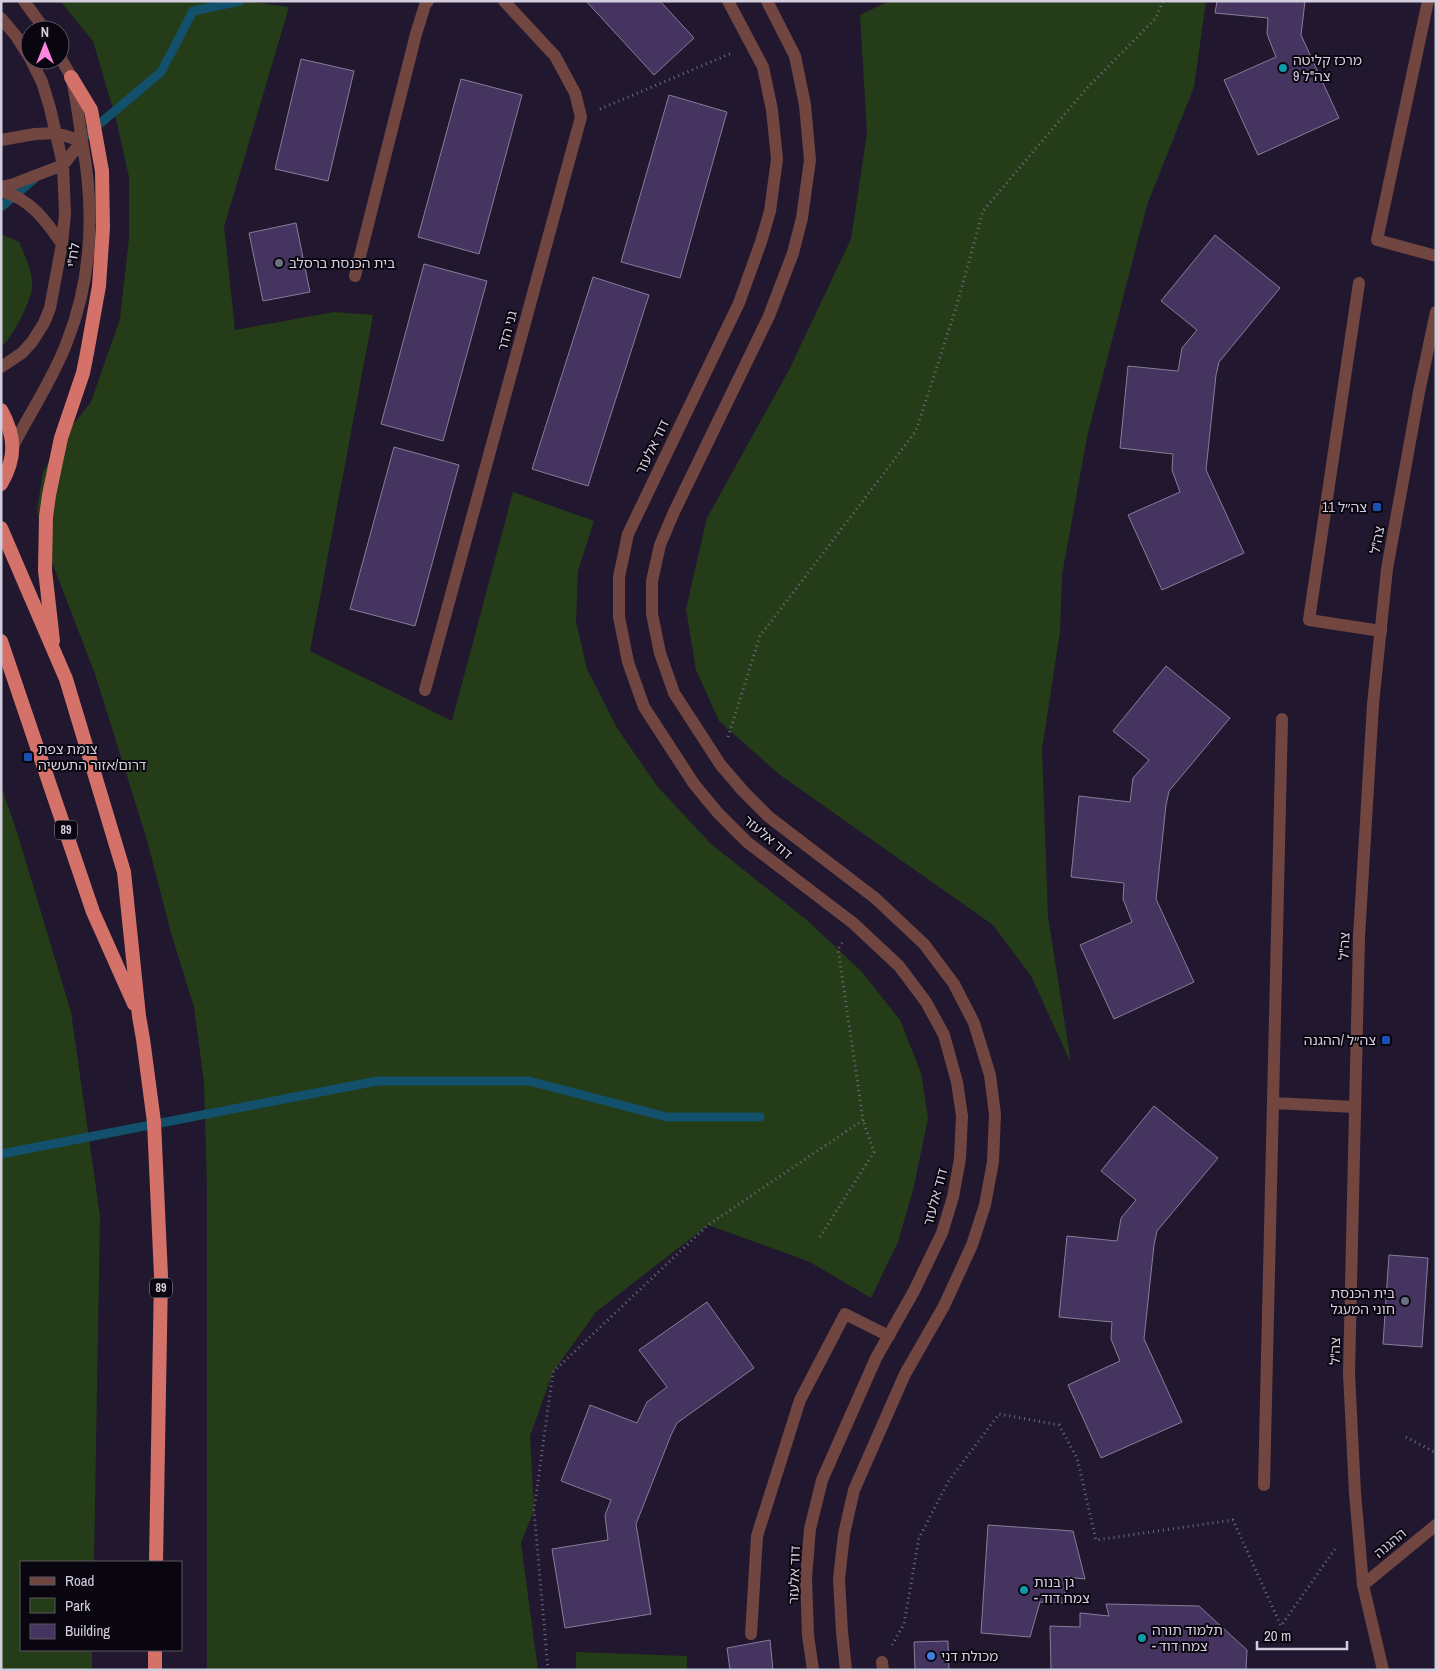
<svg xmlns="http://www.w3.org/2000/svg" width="1437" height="1671" font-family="'Archivo Narrow','Noto Sans Hebrew',sans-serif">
<rect width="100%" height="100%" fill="#21182f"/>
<path fill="#243c17" d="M60,1H247L289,7L224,227L235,330L334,312L373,315L310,651L452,721L513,492L594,521L578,571L576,622L587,669L617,728L657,786L711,844L808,921L862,972L900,1020L921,1073L928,1118L914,1186L898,1242L871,1298L810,1262L708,1225L596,1312L553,1372L530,1436L534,1510L521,1543L538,1670H207V1189L204,1082L194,1007L171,933L147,840L95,674L45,544L37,510L43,472L61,440L91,402L120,319L129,238V177L116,119L93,41Z
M889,1H1206L1194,87L1147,205L1087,437L1062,575L1060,632L1042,749L1048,916L1071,1063L1031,976L993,925L780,775L719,721L696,670L686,609L707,518L789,370L851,239L867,133L860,15Z
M1,234L19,242C24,254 34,274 32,288C30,303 13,337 1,347Z
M1,786L17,832L71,1012L100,1216L94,1562H21V1650H92V1670H1Z
M576,1652L687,1656V1670H576Z"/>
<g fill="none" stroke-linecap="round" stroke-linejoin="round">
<path stroke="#12506b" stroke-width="9" d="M78,142L161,72L193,11L240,1
M1,207L34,179
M1,1154L377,1081H529L667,1117H760"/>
</g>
<path fill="#45345f" stroke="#867d9a" d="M586,1H660L694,38L654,75Z
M1217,1H1305L1301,35L1339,118L1258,155L1224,80L1276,57L1267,34L1268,18L1215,13Z
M301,59L354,71L328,181L275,169Z
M461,79L522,95L479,254L418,237Z
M669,95L727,112L680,278L621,262Z
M296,223L310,292L263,301L249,233Z
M1215,235L1280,288L1219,362L1216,375L1206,470L1244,553L1162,590L1128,515L1180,492L1172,470L1173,454L1120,448L1128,366L1178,371L1182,348L1197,330L1161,301Z
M424,264L487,281L443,441L381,424Z
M593,277L649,295L588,486L532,469Z
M394,447L459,465L415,626L350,609Z
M1166,666L1230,718L1169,791L1166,805L1156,899L1194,982L1114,1019L1080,945L1132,922L1123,899L1124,883L1071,877L1079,796L1130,802L1133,778L1149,760L1113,731Z
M1154,1106L1218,1158L1157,1231L1154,1245L1144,1339L1182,1422L1101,1458L1068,1385L1120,1361L1111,1339L1112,1322L1059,1317L1067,1236L1117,1241L1121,1218L1136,1200L1101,1171Z
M1389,1255L1428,1258L1422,1347L1383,1344Z
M707,1302L754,1368L677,1423L671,1435L636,1524L651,1614L565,1628L552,1549L608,1540L605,1515L611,1500L561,1481L590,1405L637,1423L647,1402L667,1387L639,1350Z
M988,1525L1073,1531L1085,1579L1066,1577L1064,1603L1040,1602L1030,1637L981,1633Z
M1106,1604L1199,1606L1247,1650L1246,1670H1051L1050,1626L1080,1627V1613L1109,1616Z
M770,1640L773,1670H730L727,1648Z
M948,1641L949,1670H915L914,1642Z"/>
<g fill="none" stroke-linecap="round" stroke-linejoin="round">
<path stroke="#726b7f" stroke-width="3" stroke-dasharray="1 4" stroke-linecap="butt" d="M600,109L732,53
M728,737L760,636L916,431L956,308L983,211L1087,88L1156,18L1163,1
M820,1237L874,1152L863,1120
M1406,1437L1436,1453
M892,1645L904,1624L919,1538L948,1482L999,1414L1059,1425L1077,1458L1096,1540L1233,1520L1281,1626L1337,1546
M548,1670L534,1510L553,1372L708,1225L863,1120L838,949L842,943"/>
<path stroke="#714641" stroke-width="12" d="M1428,1L1377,240L1436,256
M1359,283L1309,620L1381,631
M1273,1103L1355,1107
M1264,1485L1282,719
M751,1634L757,1536L800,1400L845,1314L889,1336
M882,1662L883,1670"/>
<path stroke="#714641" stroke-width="12" d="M355,276L416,34L425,5L428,1
M425,690L581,117L575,93L555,56L504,1
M1363,1585L1436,1525"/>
<path stroke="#714641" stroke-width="12" d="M24,1L45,30
M728,1L763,67L772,110L777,159L770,211L761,242L739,303L628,534L619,577V617L628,662L644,707L694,784L718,813L747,842L853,923L899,966L926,1002L944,1035L957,1082L962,1116L960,1159L953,1197L942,1233L914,1291L876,1358L822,1480L810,1529L806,1578L808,1635L813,1670
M767,1L795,56L805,105L810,160L802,218L793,253L769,316L674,512L660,545L652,581V614L660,653L674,693L720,764L743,791L769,817L875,898L924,944L954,984L974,1023L990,1075L995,1114L993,1162L985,1205L972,1245L944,1306L905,1374L854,1490L844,1534L839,1579L842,1632L846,1670
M1,18L16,36L30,58
M1,140L35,134L56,133L82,141
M1,187L11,185L63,165L82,141
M1,191C30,198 46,221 62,244
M1,367L22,353L32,342L44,323L50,308L62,244L65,214L63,165L50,108L42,82L31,60
M13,446C31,411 53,379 67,342C93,276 95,210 82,141C79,122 76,94 71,77C68,70 63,63 60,57
M1383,1670L1363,1585L1355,1493L1349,1373L1359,937L1373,704L1387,569L1419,392L1436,312"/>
<path stroke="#d4726a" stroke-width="14" d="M1,410C16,437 16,458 1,484
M1,528L66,679L124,872L139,1016L143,1039L154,1122L161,1276L156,1562
M1,641L93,912L134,1004
M53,641L45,570L46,517L49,495L61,438L83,373L87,353L99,286L103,227L102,171L91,110L71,77
M155,1670V1650"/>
</g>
<g fill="#0f9aa8" stroke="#09060f" stroke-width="2">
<circle cx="1283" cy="68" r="5"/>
<circle cx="1024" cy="1590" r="5"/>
<circle cx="1142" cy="1638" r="5"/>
</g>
<g fill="#6b7280" stroke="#09060f" stroke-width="2">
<circle cx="279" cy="263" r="5"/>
<circle cx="1405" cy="1301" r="5"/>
</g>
<g fill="#1a4fb4" stroke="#09060f" stroke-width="2">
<rect x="1372" y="502" width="10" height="10" rx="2.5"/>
<rect x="23" y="752" width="10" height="10" rx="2.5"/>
<rect x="1381" y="1035" width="10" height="10" rx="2.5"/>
</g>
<circle fill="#3f7fe0" stroke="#09060f" stroke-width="2" cx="931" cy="1656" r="5"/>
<g text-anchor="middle" stroke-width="4" stroke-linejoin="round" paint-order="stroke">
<g fill="#09060f" stroke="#9692a0" stroke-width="1">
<rect x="55" y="820.5" width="22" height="19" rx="4"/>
<rect x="150" y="1278.5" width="22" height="19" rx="4"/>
</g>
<g font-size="12" font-weight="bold" fill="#d3cede">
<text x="66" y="834">89</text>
<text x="161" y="1292">89</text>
</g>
<g font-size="14" fill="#d3cede" stroke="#09060f" text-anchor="start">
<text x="1293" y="65">מרכז קליטה<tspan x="1293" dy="16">צה"ל 9</tspan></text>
<text x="289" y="268">בית הכנסת ברסלב</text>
<text x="1367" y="512" text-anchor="end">צה״ל 11</text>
<text x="38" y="754">צומת צפת<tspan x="38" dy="16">דרום/אזור התעשיה</tspan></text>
<text x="1376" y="1045" text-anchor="end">צה״ל /ההגנה</text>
<text x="1395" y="1298" text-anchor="end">בית הכנסת<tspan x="1395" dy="16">חוני המעגל</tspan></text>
<text x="1034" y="1587">גן בנות<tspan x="1034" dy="16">- צמח דוד</tspan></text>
<text x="1152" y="1635">תלמוד תורה<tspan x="1152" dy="16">- צמח דוד</tspan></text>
<text x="941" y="1661">מכולת דני</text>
</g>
<g font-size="14" fill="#d3cede" stroke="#09060f">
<text transform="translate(73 255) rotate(-82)" y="5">לח"י</text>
<text transform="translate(507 331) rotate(-75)" y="5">גני הדר</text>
<text transform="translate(652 447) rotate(-64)" y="5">דוד אלעזר</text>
<text transform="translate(1377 540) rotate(-80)" y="5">צה"ל</text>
<text transform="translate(768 837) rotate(40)" y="5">דוד אלעזר</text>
<text transform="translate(1344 946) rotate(-88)" y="5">צה"ל</text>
<text transform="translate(935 1197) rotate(-75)" y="5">דוד אלעזר</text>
<text transform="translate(1335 1351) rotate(-89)" y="5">צה"ל</text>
<text transform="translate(1390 1543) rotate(-40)" y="5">ההגנה</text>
<text transform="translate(794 1575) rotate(-88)" y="5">דוד אלעזר</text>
</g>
</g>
<rect width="1437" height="1671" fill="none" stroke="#d3cede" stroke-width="5"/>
<rect x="20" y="1561" width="162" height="90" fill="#09060f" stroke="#5a5662"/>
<rect x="30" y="1577" width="25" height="8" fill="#714641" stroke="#5a5662"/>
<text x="65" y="1586" font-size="15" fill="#d3cede">Road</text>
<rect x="30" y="1598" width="25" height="15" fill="#243c17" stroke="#5a5662"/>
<text x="65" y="1611" font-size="15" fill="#d3cede">Park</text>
<rect x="30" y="1624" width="25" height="15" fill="#45345f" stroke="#5a5662"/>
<text x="65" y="1636" font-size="15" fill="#d3cede">Building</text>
<g transform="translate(45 45)"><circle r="24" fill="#09060f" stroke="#5a5662"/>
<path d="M0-4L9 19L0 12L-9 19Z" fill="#fe86e0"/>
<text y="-8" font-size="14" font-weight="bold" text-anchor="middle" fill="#d3cede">N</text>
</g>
<path d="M1257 1641v8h90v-8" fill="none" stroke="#d3cede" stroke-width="2.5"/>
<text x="1264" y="1641" font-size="15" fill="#d3cede" stroke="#09060f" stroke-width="4" paint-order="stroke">20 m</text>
</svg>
